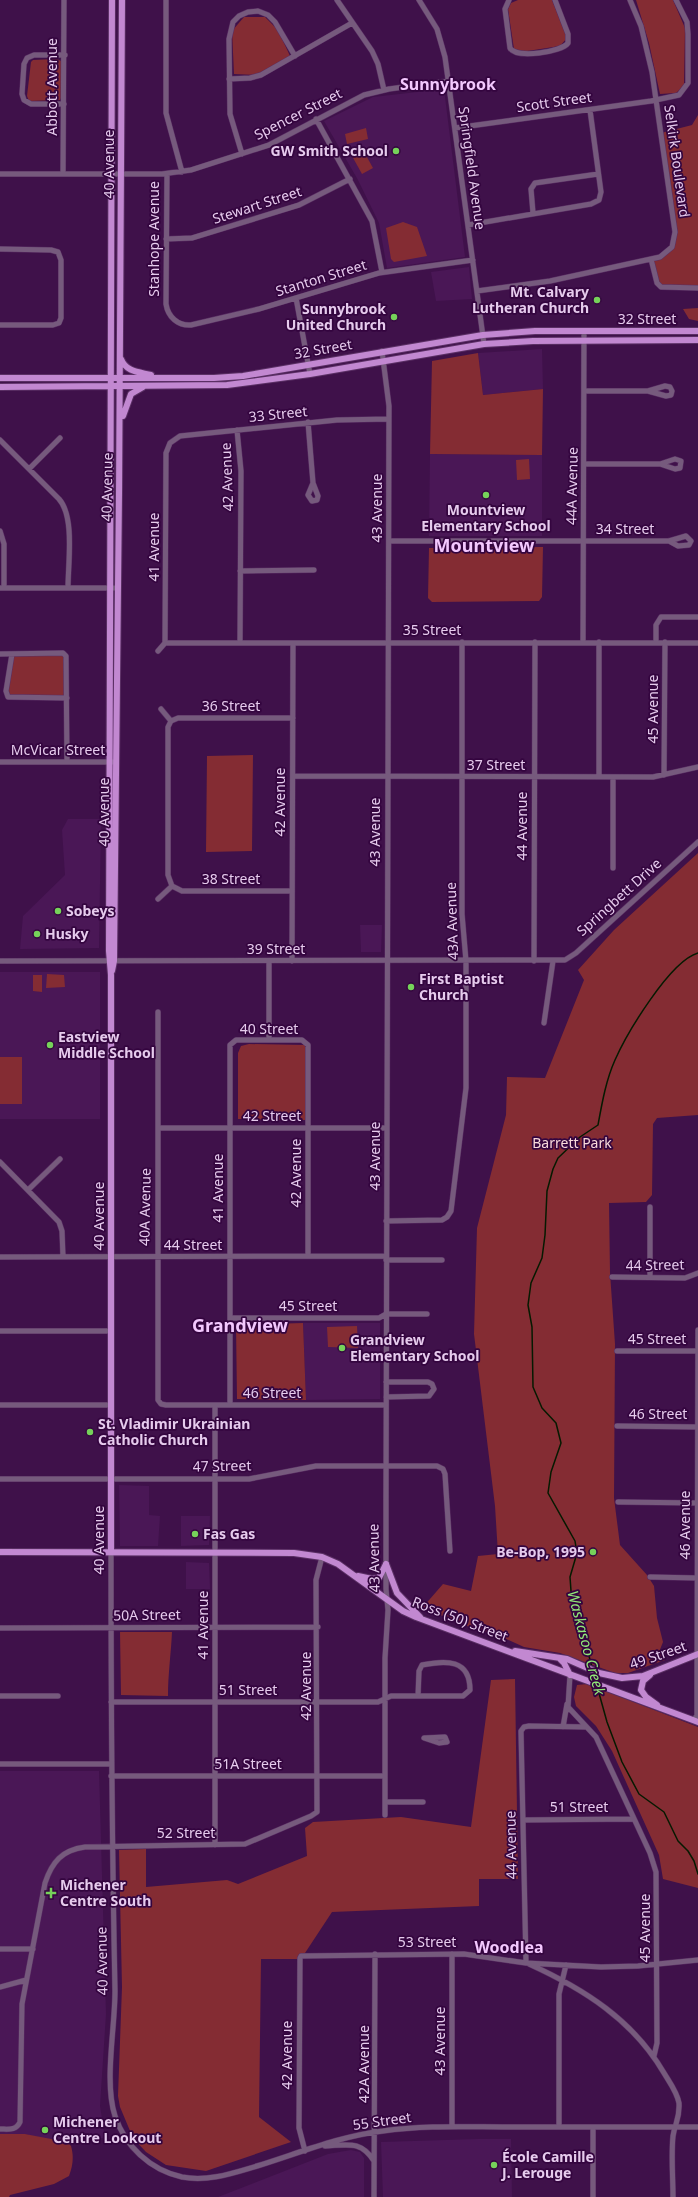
<svg xmlns="http://www.w3.org/2000/svg" width="698" height="2197" font-family="'Noto Sans',sans-serif">
<rect width="100%" height="100%" fill="#3f114a"/>
<path fill="#4a1756" d="M444,89L465,257L387,268L379,223L358,180L324,121L373,97Z
M469,267L472,299L436,301L431,272Z
M542,349L543,389L483,395L478,353Z
M430,454L542,455V536H429Z
M68,819H101L99,948L20,949L23,916L65,875L62,830Z
M360,925H382L381,952H361Z
M0,972H100V1119H0Z
M303,1323H380V1399L306,1400Z
M119,1485L149,1486V1515L160,1516L158,1546H120Z
M181,1516H210L209,1545L181,1546Z
M186,1562L209,1563L210,1589H186Z
M0,1771H99L106,2014L100,2106L105,2138L54,2141L25,2134H0Z
M478,2139H511L512,2197H383L381,2142Z
M351,2150L360,2152L364,2158V2197H218L328,2154Z"/>
<path fill="#842c33" d="M518,0H552L567,38L560,46L521,52L514,49L508,9L511,3Z
M636,0H673L685,28L684,86L676,93L660,94L649,43Z
M244,17H265L278,30L290,56L256,75L234,74L232,31Z
M57,59L61,61L62,65V96L60,100L29,101L27,96L31,62L33,60Z
M698,115V288L659,286L651,259L660,257L675,240L661,133L692,125Z
M366,128L368,139L347,144L345,134Z
M363,150L373,168L362,174L352,156Z
M403,222L417,227L427,256L394,262L391,259L386,228Z
M698,308V321L689,319L683,309Z
M478,353L483,395L543,389L542,455L430,454L432,361Z
M529,459L530,479L517,480L516,460Z
M543,547L542,597L539,601L432,602L428,598L429,548Z
M12,654H65L67,698H12L6,691Z
M253,755L252,851L206,852L207,756Z
M698,853V1115L657,1118L653,1124L652,1195L646,1202L609,1203L610,1273L615,1344L614,1498L620,1545L647,1575L654,1586L657,1618L663,1642L659,1652L665,1660L628,1673H615L560,1653L524,1647L504,1638L458,1623L423,1607L443,1584L471,1591L478,1556L498,1554L495,1506L474,1334L477,1228L506,1115L507,1077L545,1078L584,980L578,970L614,930Z
M47,974L64,975L65,987L46,988Z
M33,975H42V992L33,991Z
M249,1044L305,1045V1120L238,1119V1053L241,1046Z
M0,1057H22V1104H0Z
M303,1323L306,1400L237,1399L236,1325Z
M357,1326L358,1348L328,1347L327,1327Z
M120,1632H172C171,1654 168,1674 168,1696L121,1695Z
M515,1679L518,1879H479V1906L332,1912L305,1953L300,1959H261L259,2117L291,2142L206,2171L166,2165L146,2152L133,2138L120,2107L118,2096L122,1987L119,1850L146,1849V1887L227,1880L238,1884L307,1856L305,1828L313,1822L401,1817L471,1827L491,1680Z
M587,1684L698,1727V1888L663,1879L659,1855L612,1751L596,1726L576,1706L574,1697L577,1685Z
M0,2134H25L67,2142L71,2146C74,2156 73,2166 69,2176L54,2184L10,2195L9,2197H0Z"/>
<g fill="none" stroke-linecap="round" stroke-linejoin="round">
<path stroke="#051a01" stroke-width="1.5" d="M592,1667L571,1591L570,1577L577,1553L575,1541L548,1493L551,1472L561,1443L556,1423L542,1408L533,1387L532,1327L528,1305L531,1283L542,1258L545,1235L547,1191L553,1169L558,1158L580,1137L598,1125C602,1103 606,1080 615,1060C627,1033 670,961 698,953
M593,1673L596,1683
M597,1686L607,1722L622,1762L639,1794L664,1812L678,1841L688,1851L694,1861L698,1874"/>
<defs>
<path id="minor" d="M166,0V113L182,172
M337,0L372,51L378,64L384,90
M419,0L437,29L445,57L484,344
M509,0L505,9L510,48C516,59 562,52 568,43V34L555,0
M229,79L250,78L261,75L352,23
M64,104H31L24,100L22,94L24,64L27,58L34,55H65
M316,119L372,221L382,272
M455,128L651,101L679,95L688,83V34L687,22L676,0
M242,154L230,114L229,39L233,22L239,16L248,12L258,11L268,15L275,22L295,56
M0,174H162L191,170L269,145L364,95L389,89L448,81
M63,174L64,0
M167,174L166,304C168,317 178,326 191,325L259,309L379,273L473,260
M533,213L531,189L535,183L598,174
M468,225L591,204L599,200L601,192L590,110
M166,239L192,238L299,205L350,179
M0,249L51,250L58,252L61,260V318L59,323L53,325H0
M651,259L657,283L661,287L698,288
M477,291L550,281L660,257L672,247L675,232L652,72L641,26L630,0
M296,298L310,374
M382,351L389,406L386,1500V1589L388,1610L385,1658V1815
M584,391H648L665,386L670,387L672,391L671,395L666,396L648,391
M308,422L313,483L318,496L317,500L312,501L308,495L313,483
M237,430L241,471L240,643
M0,440L59,499C75,517 68,563 68,588
M584,464H660L675,469L680,468L681,461L675,459L660,464
M29,469L60,438
M0,531L4,544V588
M389,541H669L686,536L691,541L689,545L678,546L669,541
M240,571L314,570
M0,588H117
M583,642L584,331
M656,642V625L661,617H698
M165,643H698
M158,651L165,643L166,453L170,443L180,436L337,420L389,419
M0,654L63,653L66,656L67,762
M12,654L6,691L8,697L67,698
M161,709L171,721
M171,721L168,727V875L172,886L182,891H292
M171,721L178,718H293
M0,762H113
M664,775L665,642
M293,776L653,777L698,767
M599,777V642
M613,777V868
M158,899L172,886
M0,961L565,960L576,953L698,842
M292,961L293,643
M534,961L535,642
M158,1012V1400L161,1404L166,1405H386
M544,1023L553,961
M269,1039V961
M158,1128H387
M0,1162L59,1222L62,1231L63,1257
M28,1190L60,1159
M386,1221L442,1220L447,1217L451,1211L466,1088V961L462,914V642
M0,1257L386,1256
M386,1260H442
M612,1277L685,1278L698,1273
M650,1277V1207
M230,1318H379L386,1314H427
M0,1331H111
M617,1351H698
M386,1397L429,1396L434,1389L432,1384L428,1382H386
M0,1405H111
M215,1405V1845
M230,1405V1045L236,1040H302L308,1045V1256
M617,1426L698,1427
M0,1479H249L316,1466H437L443,1469L445,1474L450,1551
M618,1502L698,1503
M111,1552C111,1698 112,1845 115,1991C115,2029 104,2082 115,2116C125,2146 150,2170 182,2177C208,2182 233,2173 257,2166C299,2153 340,2136 383,2131C424,2125 466,2127 508,2127C571,2127 635,2127 698,2127
M650,1577L698,1578
M0,1628L318,1627
M570,1675L568,1707L596,1737L650,1853L656,1872L657,2043L654,2056
M0,1696H58
M111,1702H378L391,1696H463L470,1690C470,1659 446,1660 422,1665L419,1671L418,1696
M694,1720L697,1715V1690L698,1330
M563,1727L567,1704
M445,1737L447,1742L439,1743L424,1738Z
M0,1764H111
M111,1776H385
M385,1802H423
M523,1820L634,1819
M0,1949H33
M452,1954V2127
M526,1963L521,1731L524,1727L529,1726L586,1727
M529,1964C584,1989 633,2020 664,2073C670,2083 677,2092 679,2103C680,2119 675,2123 673,2136C671,2156 673,2177 673,2197
M0,1987L26,1980
M559,2127V1994L566,1965
M0,2129C8,2129 16,2131 20,2122L22,2004L45,1883C52,1862 62,1850 85,1847L245,1844L311,1816L317,1812L316,1580L322,1557
M325,2146C348,2145 361,2140 374,2161
M305,2151L299,2128L300,1958L301,1956L464,1954L526,1963L601,1967L638,1966L698,1960
M374,2197L375,1954
M593,2197V2127"/>
<path id="major" d="M121,359C126,372 139,372 151,375
M0,378H214L243,376L483,335L535,331H698
M0,387L227,385L310,374L484,344L533,341L698,340
M123,416L131,394L143,387
M112,971L114,961C118,641 121,320 122,0
M0,1552L294,1553L322,1557L338,1564L403,1611L416,1617L698,1722
M111,1552V975L109,951L112,0
M386,1564L397,1593L420,1617
M358,1576L372,1579L379,1578L386,1564
M515,1651L567,1659L599,1673L622,1678L643,1676L698,1654
M559,1658L564,1663L570,1675
M650,1675L643,1681L641,1690L646,1697L657,1705"/>
</defs>
<use href="#minor" stroke="#5a2f64" stroke-width="6"/>
<use href="#major" stroke="#5a2f64" stroke-width="8"/>
<use href="#minor" stroke="#765a7d" stroke-width="5"/>
<use href="#major" stroke="#c288d1" stroke-width="6"/>
</g>
<g fill="#76d25a" stroke="#34053f" stroke-width="1.5">
<circle cx="396" cy="151" r="4"/>
<circle cx="597" cy="300" r="4"/>
<circle cx="394" cy="317" r="4"/>
<circle cx="486" cy="495" r="4"/>
<circle cx="58" cy="911" r="4"/>
<circle cx="37" cy="934" r="4"/>
<circle cx="411" cy="987" r="4"/>
<circle cx="50" cy="1045" r="4"/>
<circle cx="342" cy="1348" r="4"/>
<circle cx="90" cy="1432" r="4"/>
<circle cx="195" cy="1534" r="4"/>
<circle cx="593" cy="1552" r="4"/>
<path d="M49 1887h4v4h4v4h-4v4h-4v-4h-4v-4h4z"/>
<circle cx="45" cy="2130" r="4"/>
<circle cx="494" cy="2165" r="4"/>
</g>
<g text-anchor="middle" stroke-width="3.5" stroke-linejoin="round" paint-order="stroke">
<g font-size="14" fill="#e6cbed" stroke="#34053f">
<text transform="translate(52 87) rotate(-90)" y="5">Abbott Avenue</text>
<text transform="translate(554 102) rotate(-8)" y="5">Scott Street</text>
<text transform="translate(298 114) rotate(-27)" y="5">Spencer Street</text>
<text transform="translate(677 161) rotate(82)" y="5">Selkirk Boulevard</text>
<text transform="translate(109 164) rotate(-90)" y="5">40 Avenue</text>
<text transform="translate(472 168) rotate(82)" y="5">Springfield Avenue</text>
<text transform="translate(257 205) rotate(-18)" y="5">Stewart Street</text>
<text transform="translate(154 239) rotate(-90)" y="5">Stanhope Avenue</text>
<text transform="translate(321 278) rotate(-17)" y="5">Stanton Street</text>
<text x="647" y="324">32 Street</text>
<text transform="translate(323 349) rotate(-10)" y="5">32 Street</text>
<text transform="translate(278 414) rotate(-6)" y="5">33 Street</text>
<text transform="translate(227 477) rotate(-92)" y="5">42 Avenue</text>
<text transform="translate(572 486) rotate(-89)" y="5">44A Avenue</text>
<text transform="translate(107 487) rotate(-89)" y="5">40 Avenue</text>
<text transform="translate(377 508) rotate(-90)" y="5">43 Avenue</text>
<text x="625" y="534">34 Street</text>
<text transform="translate(154 547) rotate(-90)" y="5">41 Avenue</text>
<text x="432" y="635">35 Street</text>
<text x="231" y="711">36 Street</text>
<text transform="translate(653 709) rotate(-90)" y="5">45 Avenue</text>
<text x="58" y="755">McVicar Street</text>
<text x="496" y="770">37 Street</text>
<text transform="translate(280 802) rotate(-90)" y="5">42 Avenue</text>
<text transform="translate(104 812) rotate(-90)" y="5">40 Avenue</text>
<text transform="translate(522 826) rotate(-90)" y="5">44 Avenue</text>
<text transform="translate(375 832) rotate(-90)" y="5">43 Avenue</text>
<text x="231" y="884">38 Street</text>
<text transform="translate(619 897) rotate(-42)" y="5">Springbett Drive</text>
<text transform="translate(452 921) rotate(-92)" y="5">43A Avenue</text>
<text x="276" y="954">39 Street</text>
<text x="269" y="1034">40 Street</text>
<text x="272" y="1121">42 Street</text>
<text transform="translate(375 1156) rotate(-90)" y="5">43 Avenue</text>
<text transform="translate(296 1173) rotate(-90)" y="5">42 Avenue</text>
<text transform="translate(218 1188) rotate(-90)" y="5">41 Avenue</text>
<text transform="translate(145 1207) rotate(-89)" y="5">40A Avenue</text>
<text transform="translate(99 1216) rotate(-90)" y="5">40 Avenue</text>
<text x="193" y="1250">44 Street</text>
<text transform="translate(655 1265) rotate(-1)" y="5">44 Street</text>
<text x="308" y="1311">45 Street</text>
<text x="657" y="1344">45 Street</text>
<text x="272" y="1398">46 Street</text>
<text x="658" y="1419">46 Street</text>
<text transform="translate(222 1466) rotate(-1)" y="5">47 Street</text>
<text transform="translate(685 1525) rotate(-90)" y="5">46 Avenue</text>
<text transform="translate(99 1540) rotate(-90)" y="5">40 Avenue</text>
<text transform="translate(374 1558) rotate(-91)" y="5">43 Avenue</text>
<text transform="translate(147 1615) rotate(-1)" y="5">50A Street</text>
<text transform="translate(460 1619) rotate(21)" y="5">Ross (50) Street</text>
<text transform="translate(203 1625) rotate(-90)" y="5">41 Avenue</text>
<text transform="translate(658 1655) rotate(-19)" y="5">49 Street</text>
<text transform="translate(306 1686) rotate(-90)" y="5">42 Avenue</text>
<text x="248" y="1695">51 Street</text>
<text x="248" y="1769">51A Street</text>
<text x="579" y="1812">51 Street</text>
<text x="186" y="1838">52 Street</text>
<text transform="translate(511 1845) rotate(-91)" y="5">44 Avenue</text>
<text transform="translate(645 1928) rotate(-90)" y="5">45 Avenue</text>
<text x="427" y="1947">53 Street</text>
<text transform="translate(102 1961) rotate(-91)" y="5">40 Avenue</text>
<text transform="translate(440 2041) rotate(-90)" y="5">43 Avenue</text>
<text transform="translate(287 2055) rotate(-90)" y="5">42 Avenue</text>
<text transform="translate(364 2064) rotate(-90)" y="5">42A Avenue</text>
<text transform="translate(382 2121) rotate(-8)" y="5">55 Street</text>
</g>
<g font-size="14" font-weight="bold" fill="#e6cbed" stroke="#34053f" text-anchor="start">
<text x="388" y="156" text-anchor="end">GW Smith School</text>
<text x="589" y="297" text-anchor="end">Mt. Calvary<tspan x="589" dy="16">Lutheran Church</tspan></text>
<text x="386" y="314" text-anchor="end">Sunnybrook<tspan x="386" dy="16">United Church</tspan></text>
<text x="486" y="515" text-anchor="middle">Mountview<tspan x="486" dy="16">Elementary School</tspan></text>
<text x="66" y="916">Sobeys</text>
<text x="45" y="939">Husky</text>
<text x="419" y="984">First Baptist<tspan x="419" dy="16">Church</tspan></text>
<text x="58" y="1042">Eastview<tspan x="58" dy="16">Middle School</tspan></text>
<text x="350" y="1345">Grandview<tspan x="350" dy="16">Elementary School</tspan></text>
<text x="98" y="1429">St. Vladimir Ukrainian<tspan x="98" dy="16">Catholic Church</tspan></text>
<text x="203" y="1539">Fas Gas</text>
<text x="585" y="1557" text-anchor="end">Be-Bop, 1995</text>
<text x="60" y="1890">Michener<tspan x="60" dy="16">Centre South</tspan></text>
<text x="53" y="2127">Michener<tspan x="53" dy="16">Centre Lookout</tspan></text>
<text x="502" y="2162">École Camille<tspan x="502" dy="16">J. Lerouge</tspan></text>
</g>
<g font-size="14" fill="#f9dada" stroke="#34053f">
<text x="572" y="1148">Barrett Park</text>
</g>
<g font-size="15" font-style="italic" fill="#91e978" stroke="#34053f">
<text transform="translate(586 1643) rotate(75)" y="5">Waskasoo Creek</text>
</g>
<g font-size="16" font-weight="bold" fill="#f3c8fe" stroke="#34053f">
<text x="448" y="90">Sunnybrook</text>
<text x="509" y="1953">Woodlea</text>
</g>
<g font-size="18" font-weight="bold" fill="#f3c8fe" stroke="#34053f">
<text x="484" y="552">Mountview</text>
<text x="240" y="1332">Grandview</text>
</g>
</g>
</svg>
